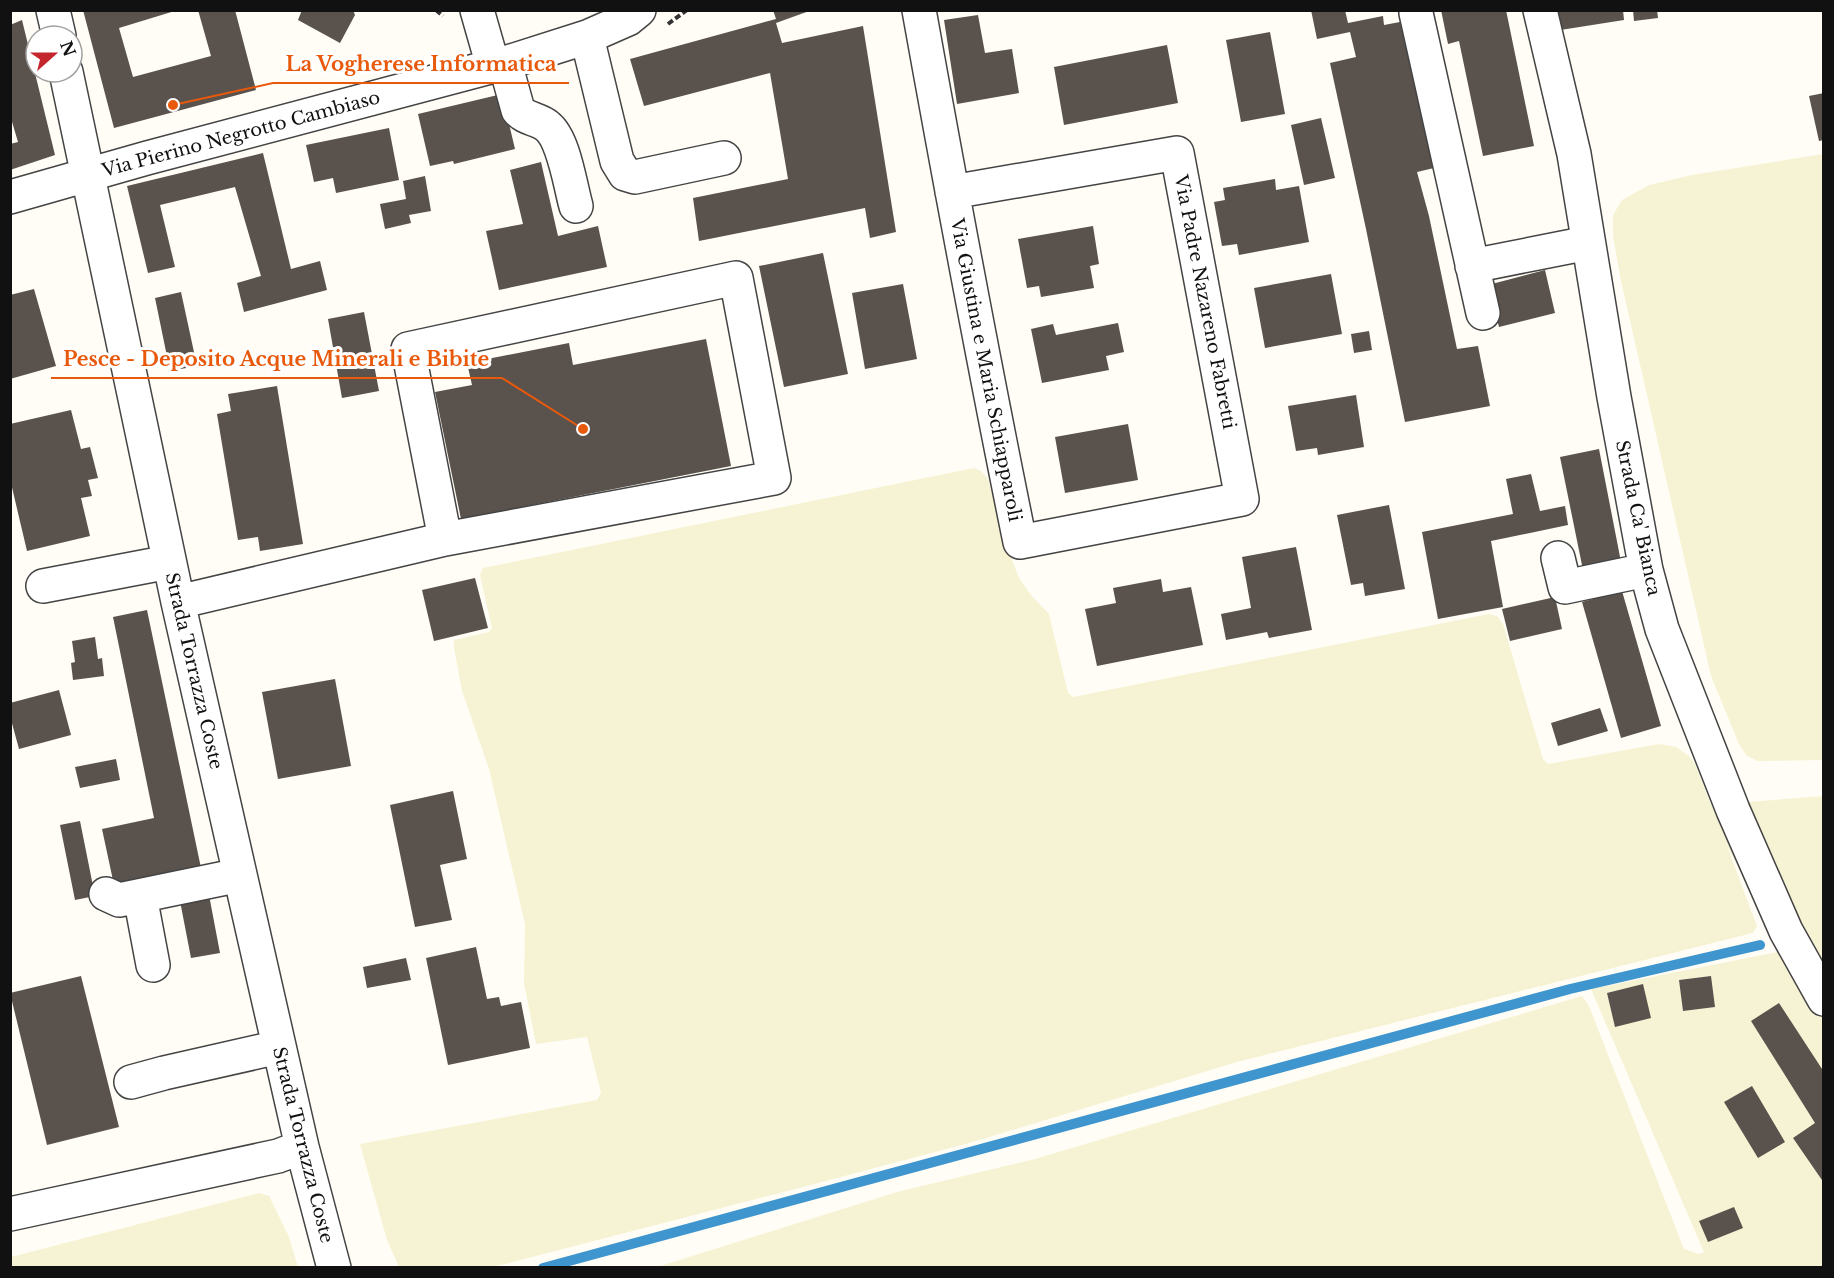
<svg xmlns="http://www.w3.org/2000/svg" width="1834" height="1278" font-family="'Libre Baskerville',serif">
<rect width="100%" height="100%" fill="#fffdf5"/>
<path fill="#f6f3d4" d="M1823,154V760L1758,761L1747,756L1739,744L1711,676L1621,281L1613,236V215L1622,200L1649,185L1692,175Z
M974,468L981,471L988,479L1003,536L1019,578L1031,595L1049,614L1068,693L1073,697L1489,614L1497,616L1503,624L1543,759L1548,764L1659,744L1676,747L1689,756L1695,764L1711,805L1823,796V1267H657L897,1192L1035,1159L1582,996L1589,1006L1684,1249L1699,1254L1704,1252L1591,989L1783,951L1727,846L1757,926L1753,933L1237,1062L973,1142L803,1187L505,1264L490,1267H399L387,1240L360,1144L597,1100L601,1093L587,1037L536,1044L524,983L525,924L489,769L462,691L454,648V640L489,632L492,628L480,575L483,568Z
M259,1193L269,1196L289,1237L298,1267H11V1257Z"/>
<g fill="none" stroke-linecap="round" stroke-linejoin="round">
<path stroke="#3f96cf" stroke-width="10" d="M543,1268L1570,989L1760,945"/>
</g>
<path fill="#5a524d" d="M83,10H178L119,28L133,77L211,56L198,10H235L256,90L114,128Z
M302,10H353L355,15L340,43L298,20Z
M773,10H812L776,23L782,43L863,26L896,232L870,238L865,208L699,241L693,198L788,179L770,73L644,106L630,59L776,19Z
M1311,10H1345L1348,23L1383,16L1384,25L1400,22L1434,168L1417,172L1429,216L1457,349L1478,346L1490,406L1405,422L1366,229L1330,63L1356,57L1350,32L1317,39Z
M1441,10H1506L1534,146L1483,156L1459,41L1448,44Z
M1551,10H1623L1624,20L1554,31Z
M1633,10H1657L1658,18L1634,21Z
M978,15L985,53L1012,49L1019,93L957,104L944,20Z
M22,20L55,155L10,170V144L18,142L10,115V25Z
M1270,32L1285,114L1241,122L1226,40Z
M1167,45L1178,103L1064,125L1054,67Z
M1824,93V140L1819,141L1809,96Z
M502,94L515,149L454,164L453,161L430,166L418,114Z
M1321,118L1335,178L1304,185L1291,125Z
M389,128L399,180L336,193L333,178L314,182L306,145Z
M263,153L291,269L320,261L327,290L244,312L237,283L261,276L235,187L160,205L175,267L148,273L127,186Z
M541,162L558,236L598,226L607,267L499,290L486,231L523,224L510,170Z
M425,176L431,211L409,215L411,223L385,229L380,204L406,199L403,181Z
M1275,179L1276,190L1299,186L1309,242L1239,255L1237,244L1222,246L1214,202L1225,200L1223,188Z
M1093,226L1099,264L1090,266L1094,288L1041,297L1039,286L1027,288L1018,239Z
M823,253L848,374L784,387L759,266Z
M1545,270L1555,313L1499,327L1488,285Z
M1331,274L1342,334L1265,348L1254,288Z
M903,284L917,359L865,369L852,293Z
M34,289L56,366L10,379V295Z
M181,292L197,366L170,371L155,298Z
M364,312L379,391L342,398L328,319Z
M1118,323L1124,352L1106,356L1109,370L1042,383L1031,329L1053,324L1056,335Z
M1369,331L1372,350L1354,353L1351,334Z
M706,339L731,466L461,519L435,392L472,385L467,363L569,343L573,365Z
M277,386L303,544L260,551L258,537L238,540L217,414L231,411L228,394Z
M1356,395L1364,447L1318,455L1317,448L1296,451L1288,406Z
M71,410L81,449L90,447L98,478L88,480L92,496L81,498L90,536L27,551L10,479V424Z
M1128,424L1138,480L1065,493L1055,437Z
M1599,449L1621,562L1583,570L1560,457Z
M1531,474L1540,511L1565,506L1568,525L1491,541L1503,607L1438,619L1422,532L1513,514L1506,479Z
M1389,505L1405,589L1365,596L1363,583L1351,585L1337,515Z
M1296,547L1312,630L1269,638L1267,632L1226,640L1221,614L1251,608L1242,557Z
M475,578L488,628L434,641L422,590Z
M1161,579L1163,592L1191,587L1203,645L1097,666L1085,609L1116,603L1113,588Z
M1622,591L1661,726L1621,738L1582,602Z
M1555,597L1562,629L1510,641L1502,609Z
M147,610L201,868L114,885L102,829L154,818L113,617Z
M95,637L98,659L102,658L104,676L73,680L71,663L75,662L72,641Z
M335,679L351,766L278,779L262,692Z
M59,690L71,735L19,749L10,716V703Z
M1600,708L1608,731L1558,746L1551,723Z
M116,759L120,780L80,788L75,767Z
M453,791L467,859L440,865L452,920L415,927L390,805Z
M80,821L95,896L75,900L60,825Z
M209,895L220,953L191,958L180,901Z
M476,947L487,999L499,997L501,1006L521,1002L530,1048L448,1065L426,958Z
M406,958L411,980L367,988L363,967Z
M81,976L119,1127L47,1145L10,993Z
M1711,976L1715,1007L1683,1011L1679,980Z
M1643,984L1651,1018L1615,1027L1607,993Z
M1779,1003L1824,1072V1183L1793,1138L1815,1123L1751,1021Z
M1752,1086L1785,1142L1758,1158L1724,1102Z
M1734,1207L1743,1228L1708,1242L1699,1221Z"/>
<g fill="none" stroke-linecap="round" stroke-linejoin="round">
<defs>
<path id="minor" d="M53,10L59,36
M477,10L493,66
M919,10C951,188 984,365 1020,542L1242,499L1177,153L952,192
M1540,10L1574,154L1614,397L1646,570L1662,629L1733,810L1786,931L1824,999
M1416,13L1483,313
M587,37L617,161L625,174L635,177L724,158
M505,63L518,110C525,119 539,119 547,126C564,139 570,185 576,206
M66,72L178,602L302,1147L334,1268
M10,197L147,158L505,63L587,37L628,19L639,10
M1472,266L1588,243
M1558,558L1565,587L1646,570
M43,586L169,562
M178,602L445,539L408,349L736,278L774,478L445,539
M106,894L119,900L240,875
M140,896L153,965
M131,1082L164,1073L279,1047
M10,1214L278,1156L302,1147"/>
</defs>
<use href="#minor" stroke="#444" stroke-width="36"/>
<path stroke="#333" stroke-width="4" stroke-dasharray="6 3" stroke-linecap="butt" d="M436,10L443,16
M668,24L687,10"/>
<use href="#minor" stroke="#fff" stroke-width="33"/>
</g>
<g text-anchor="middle" stroke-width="6" stroke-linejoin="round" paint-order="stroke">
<g font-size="18" fill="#111" stroke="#fff">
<text transform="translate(241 134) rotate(-15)" y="6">Via Pierino Negrotto Cambiaso</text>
<text transform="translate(1205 302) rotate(79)" y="6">Via Padre Nazareno Fabretti</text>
<text transform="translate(986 370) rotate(79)" y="6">Via Giustina e Maria Schiapparoli</text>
<text transform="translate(1638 518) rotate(78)" y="6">Strada Ca' Bianca</text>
<text transform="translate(194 671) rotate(77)" y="6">Strada Torrazza Coste</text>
<text transform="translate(303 1145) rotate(76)" y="6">Strada Torrazza Coste</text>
</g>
</g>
<path fill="none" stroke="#e8590c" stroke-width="2" d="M173 105L273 83H569M583 429L502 378H51"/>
<g fill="#e8590c" stroke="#fff" stroke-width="2">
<circle cx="173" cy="105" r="6"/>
<circle cx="583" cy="429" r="6"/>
</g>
<g font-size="20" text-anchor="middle" font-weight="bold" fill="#e8590c" stroke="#fff" stroke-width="6" stroke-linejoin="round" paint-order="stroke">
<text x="421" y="71">La Vogherese Informatica</text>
<text x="276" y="366">Pesce - Deposito Acque Minerali e Bibite</text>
</g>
<rect width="1834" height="1278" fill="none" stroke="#111111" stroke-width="24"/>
<g transform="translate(54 54) rotate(69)"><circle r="28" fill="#ffffff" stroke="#a0a0a0" stroke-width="1.5"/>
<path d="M0-4.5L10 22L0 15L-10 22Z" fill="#c4262e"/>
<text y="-9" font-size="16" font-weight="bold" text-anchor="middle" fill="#111111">N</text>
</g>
</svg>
